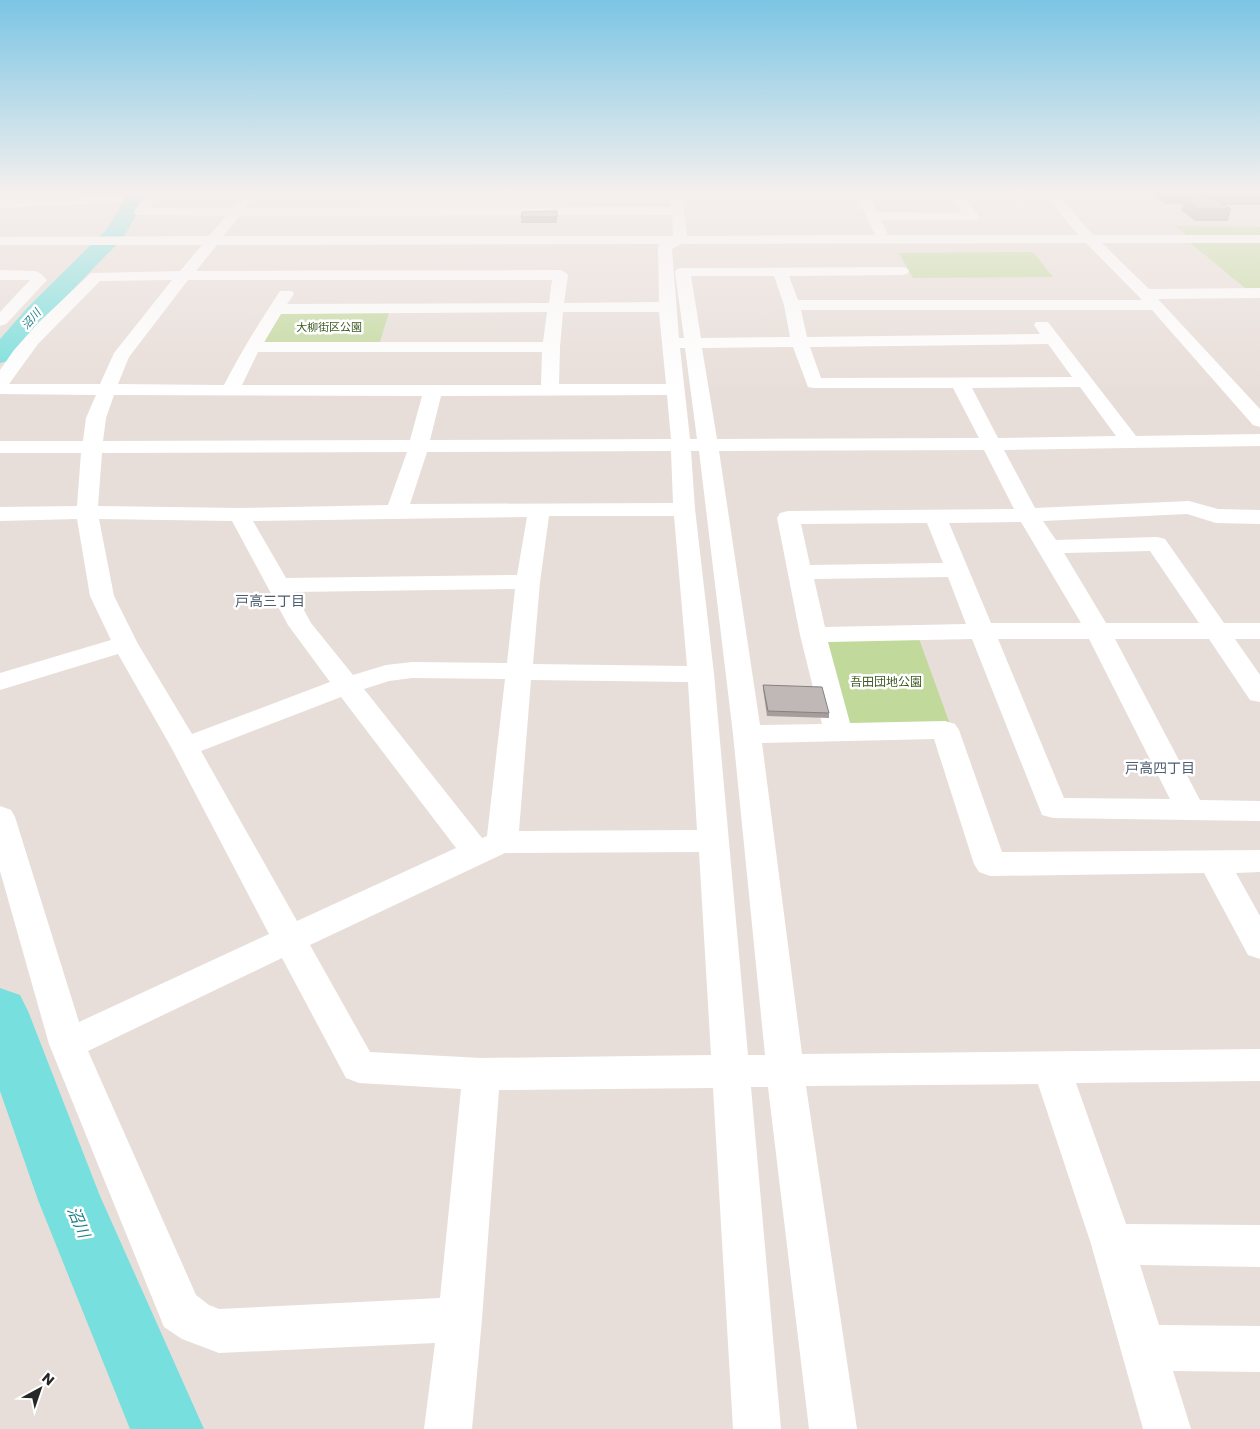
<svg xmlns="http://www.w3.org/2000/svg" width="1260" height="1429" font-family="Poppins,'Noto Sans JP',sans-serif">
<rect width="100%" height="100%" fill="#e8ded9"/>
<path fill="#c2d99c" d="M1175,226L1260,227V236H1188Z
M1189,242H1260V291L1250,292Z
M1033,252L1053,277L913,278L899,253Z
M283,309H390L379,345H263Z
M918,636L951,727H837L821,638Z"/>
<g fill="none" stroke-linecap="round" stroke-linejoin="round">
<path fill="#77dfdd" fill-rule="evenodd" d="M130,191H150L123,238L46,317L9,361L0,363V339L28,307L107,229Z
M0,988L20,995L28,1011L100,1196L204,1429H130L38,1200L0,1091Z"/>
<path fill="#fff" fill-rule="evenodd" d="M148,191H161L150,208H232L243,191H256L245,208L671,207L670,191H682L687,236L875,235L854,191H867L877,212L962,213L945,191H958L980,217L978,220H881L887,233L885,235H1078L1042,191H1055L1093,235H1260V243H1102L1149,289L1260,288V298L1158,299L1260,409V427L1253,425L1152,310H801L807,337L1040,334L1034,325L1036,322H1048L1136,436L1260,434V446L1004,450L1035,508L1189,501L1218,509L1260,510V524L1216,523L1187,514L1043,521L1056,540L1157,537L1165,539L1224,623H1260V639H1235L1260,675V702L1250,700L1209,639H1115L1200,800L1260,801V821L1053,818L1042,815L972,639L828,642L850,723L945,721L955,724L959,730L1002,852L1260,850V872L1236,873L1260,916V959L1248,955L1204,873L990,876L979,872L974,864L934,739L762,743L802,1054L1260,1049V1081L1076,1083L1126,1224L1260,1225V1267L1140,1265L1159,1325L1260,1326V1372L1173,1371L1191,1429H1143L1091,1244L1038,1084L806,1086L857,1429H809L768,1087H751L781,1429H733L713,1088L499,1090L482,1319L472,1429H424L435,1343L219,1353L182,1339L164,1327L49,1044L0,871V806L11,810L15,817L79,1022L269,934L171,747L118,654L0,690V673L111,640L90,596L77,519L0,521V507L77,506L81,453H0V441H83L86,418L96,395L0,394V370L14,350L38,323L91,273L180,271L202,245H0V237L209,236L226,216L136,215L134,212ZM672,215L673,236H223L240,216ZM1086,243L1142,300H798L789,276L902,275L907,274L909,271L907,268L902,267L682,268L677,269L675,272L684,338H679L672,249L681,244ZM660,244L658,247L659,302L564,303L568,275L565,272L560,270L196,271L217,245ZM691,276H774L784,305L790,337L701,338ZM172,280L114,353L100,384H9L38,344L100,281ZM188,280H552L549,303L287,304L294,294L292,291H280C260,321 241,352 224,385L118,384L129,357ZM547,312L543,342H264L281,314ZM563,312H659L666,384H559L560,347ZM1048,344L1072,377L821,378L810,347ZM793,347L808,387L814,388H953L979,438L717,439L702,348ZM680,348H685L697,439H690ZM258,352H542L541,385H242ZM1080,387L1116,436L998,438L972,388ZM114,395L422,396L410,440L103,441L106,418ZM667,395L671,439L430,440L441,396ZM984,450L1014,509L788,511L780,513L777,518L800,635L822,724L760,725L719,451ZM671,451L673,503L410,504L427,452ZM691,451H699L733,734L765,1055H748L714,674L695,509ZM407,452L388,505L239,508L98,506L102,453ZM549,516H674L687,666L533,664L540,582ZM527,517L517,575L286,578L253,521ZM99,519L232,521L288,625L330,682L192,734L138,644L114,596ZM1021,522L1081,623H991L949,523ZM927,523L943,563L810,565L801,524ZM1150,551L1199,623H1106L1064,553ZM948,577L966,624L825,627L814,579ZM515,589L507,663L412,662L386,665L353,675L311,623L294,592ZM998,639H1089L1170,799L1064,798ZM412,678L505,679L487,836L482,838L364,689L389,681ZM531,680L688,682L697,830L519,831ZM341,697L456,848L297,921L201,751ZM699,852L711,1055L481,1058L370,1052L310,945L505,853ZM282,958L346,1078L359,1083L461,1089L440,1298L219,1309L209,1305L196,1295L88,1051Z
M117,195L122,196L123,199L122,202L0,208V200Z
M0,270L35,271L40,273L47,280L6,324L0,326V312L30,280H0Z"/>
</g>
<path fill="#a59e9d" d="M1155,191H1260V205H1224L1231,209L1228,221H1195L1181,210L1183,204H1165L1154,196Z
M557,211V223H521V217Z
M763,685L829,713V718L767,716L763,689Z"/>
<path fill="#c0b8b6" stroke="#86817f" d="M1166,191H1260V193H1196L1202,198H1213L1231,209H1198L1184,198L1195,197L1188,193H1168Z
M557,211V217H521L522,212Z
M763,685L822,687L829,713L768,711Z"/>
<linearGradient id="sky" x2="0" y2="1"><stop stop-color="#7bc5e4"/><stop offset="0.49" stop-color="#f5f0ee"/><stop offset="1" stop-color="#f5f0ee" stop-opacity="0"/></linearGradient>
<rect width="1260" height="392" fill="url(#sky)"/>
<g text-anchor="middle" stroke-width="5" stroke-linejoin="round" paint-order="stroke">
<g font-size="11" font-style="italic" fill="#1c7f85" stroke="#fff">
<text transform="translate(31 319) rotate(-49)" y="4">沼川</text>
</g>
<g font-size="11" fill="#3c5921" stroke="#fff">
<text x="329" y="331">大柳街区公園</text>
</g>
<g font-size="12" fill="#3c5921" stroke="#fff">
<text x="886" y="686">吾田団地公園</text>
</g>
<g font-size="14" fill="#4d5e71" stroke="#fff">
<text x="270" y="606">戸高三丁目</text>
<text x="1160" y="773">戸高四丁目</text>
</g>
<g font-size="16" font-style="italic" fill="#1c7f85" stroke="#fff">
<text transform="translate(79 1222) rotate(67)" y="6">沼川</text>
</g>
</g>
<g transform="translate(40 1389) rotate(40)" stroke="#ffffff" stroke-width="4" paint-order="stroke">
<path d="M0-4L9 19L0 12L-9 19Z" fill="#272727"/>
<text y="-8" font-size="14" font-weight="bold" text-anchor="middle" fill="#272727">N</text>
</g>
</svg>
